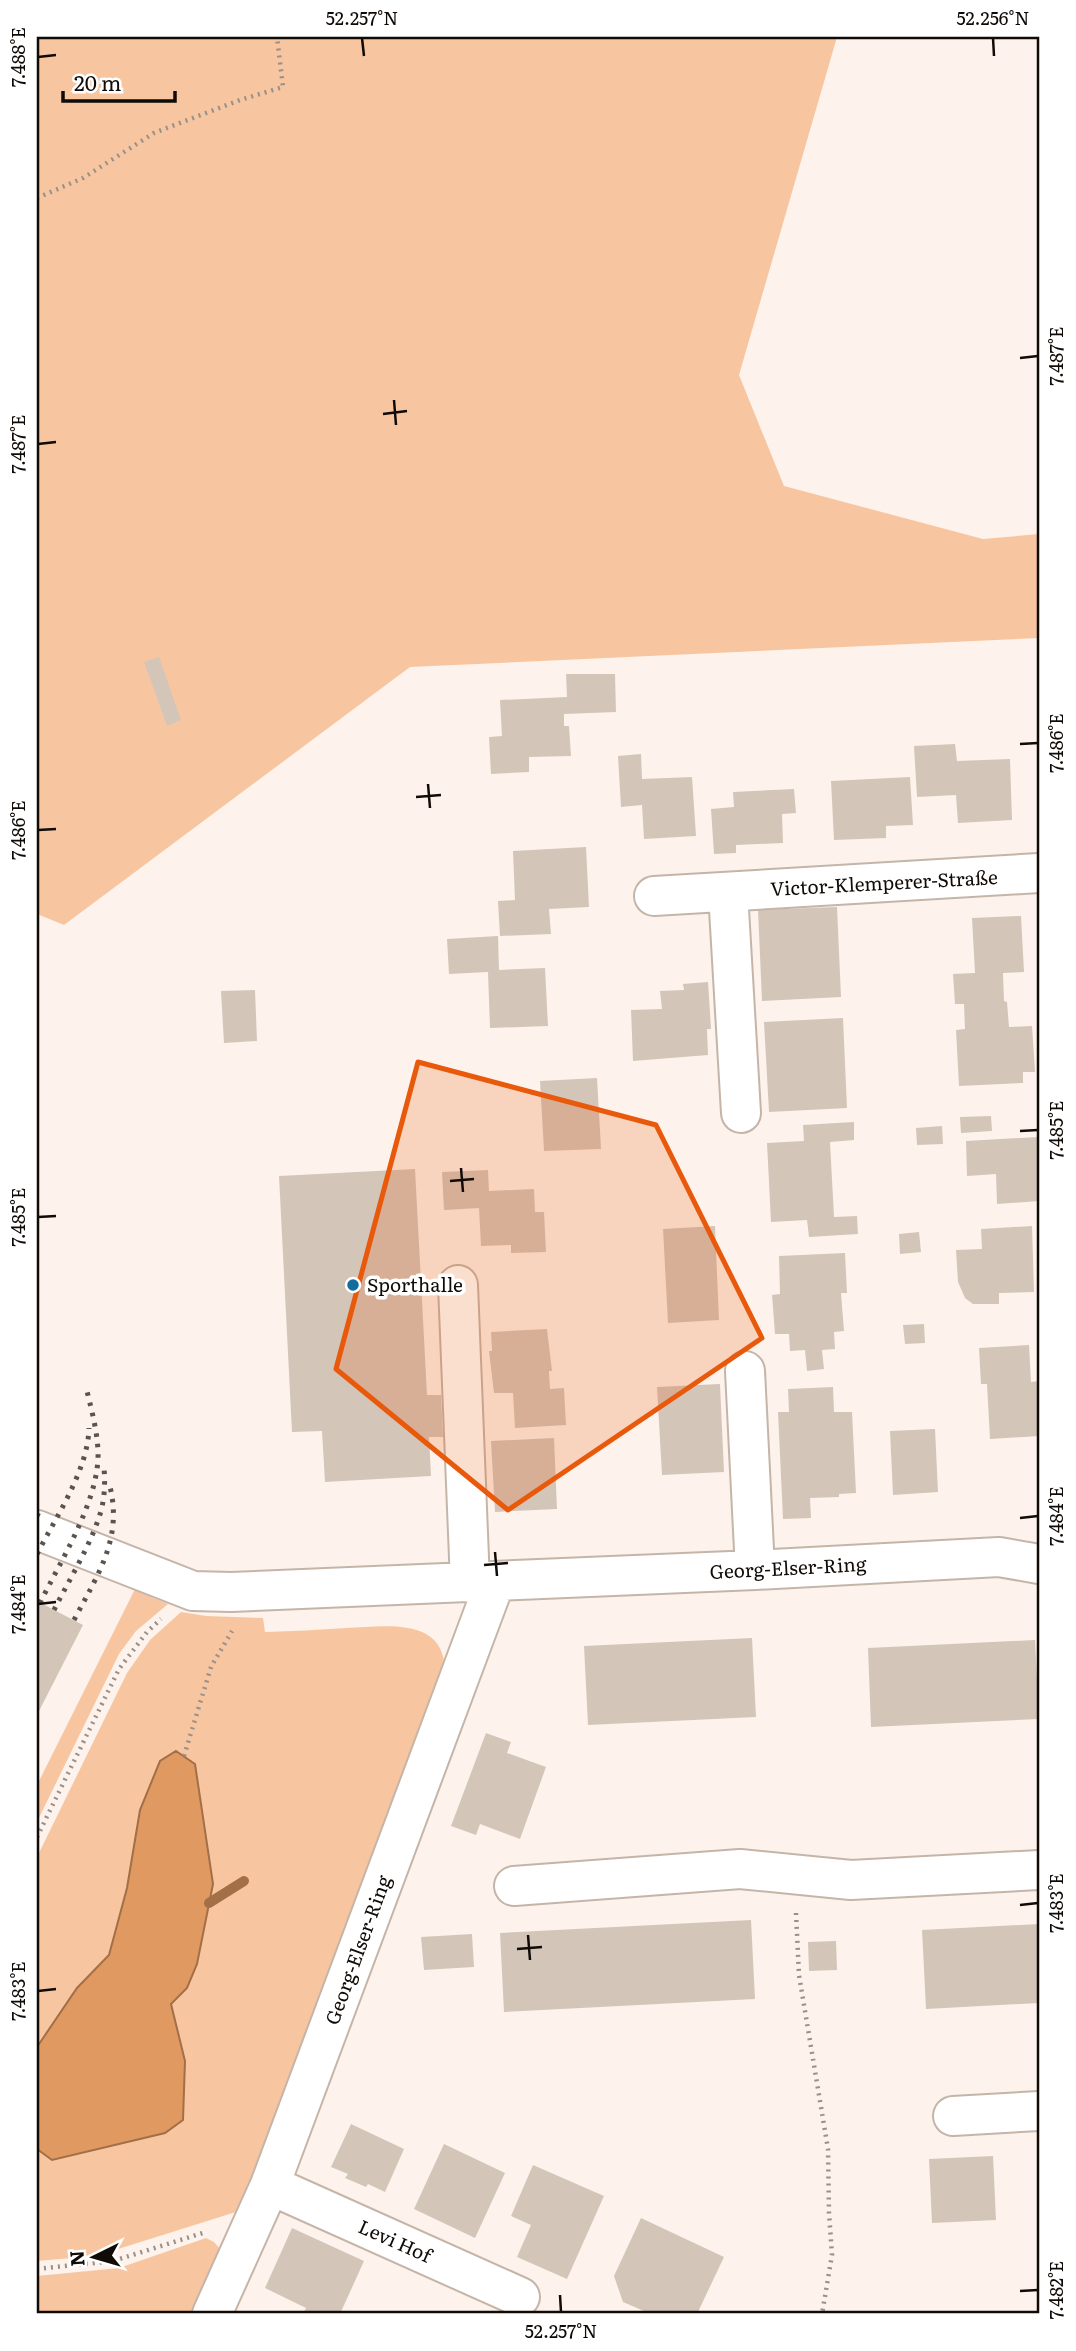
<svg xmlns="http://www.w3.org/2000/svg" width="1076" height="2351" font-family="Literata,serif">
<rect width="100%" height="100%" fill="#fdf3ec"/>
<path fill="#f7c6a1" d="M37,37H837L739,375L784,486L983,539L1039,534V638L410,667L64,925L37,914Z
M138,1583L149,1586L151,1597L168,1604L136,1631L119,1654L37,1822V1785Z
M181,1612L206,1616L263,1618L265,1632C292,1631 319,1630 346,1628C393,1626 453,1616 444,1685L239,2211L96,2256L37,2261V2149L52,2159L165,2133L185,2061L171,2004L187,1988L127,1888L109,1955L77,1988L37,2048V1857L127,1673L150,1640Z
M206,2238L214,2242L221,2250L190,2314H37V2276L119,2268Z"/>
<path fill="#e09a61" stroke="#a26f46" stroke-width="2" d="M176,1751L195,1764L213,1884L197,1964L187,1988L171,2004L185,2061L183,2120L165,2133L52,2160L37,2149V2047L77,1988L109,1955L127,1888L140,1810L160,1761Z"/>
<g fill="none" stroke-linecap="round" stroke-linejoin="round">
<path stroke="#a26f46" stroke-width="10" d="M209,1903L244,1881"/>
</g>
<path fill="#d4c5b9" d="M159,657L181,720L167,726L144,662Z
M566,674H615L616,712L564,714V726H569L571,756L529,757V772L491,774L489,737L502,736L500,700L567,697Z
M955,744L957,761L1010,759L1012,820L958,823L956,795L917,797L914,746Z
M641,754L642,779L692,777L696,836L644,839L642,805L621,807L618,756Z
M910,777L913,825L886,826V838L834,840L831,781Z
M794,789L796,813L782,814L783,843L736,845V853L714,854L711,809L734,807L733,792Z
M586,847L589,907L549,909L551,934L500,936L498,901L515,900L513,851Z
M837,907L841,997L762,1001L758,910Z
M1021,916L1024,972L1003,973L1004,1001L1007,1002L1009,1027L1032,1026L1035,1072H1023V1083L959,1086L956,1030L965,1029L964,1004H955L953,974L975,973L972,918Z
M498,936L499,970L545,968L548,1026L490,1028L488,972L449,974L447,939Z
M708,982L711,1029H707L708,1055L633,1061L631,1010L662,1009L660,991L684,990L683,984Z
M255,990L257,1041L224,1043L221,991Z
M843,1018L847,1108L769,1112L764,1022Z
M597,1078L601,1149L544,1151L540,1081Z
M991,1116L992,1131L961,1133L960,1117Z
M854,1122V1140L830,1142L834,1217L857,1216L858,1234L809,1237L807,1220L771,1222L767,1143L804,1141L803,1125Z
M942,1126L943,1144L917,1145L916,1128Z
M1038,1137L1039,1201L997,1204L996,1174L967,1176L966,1141Z
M415,1169L427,1395H441L443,1437H429L431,1476L325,1482L322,1431L292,1432L279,1176Z
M488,1170L489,1191L534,1189L535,1212H544L546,1252L511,1253V1245L481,1246L479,1208L444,1210L442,1172Z
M715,1226L719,1320L668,1323L663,1229Z
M1032,1226L1034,1292L999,1293V1304H973L965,1298L958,1282L956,1250L982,1249L981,1229Z
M919,1232L921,1252L900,1254L899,1234Z
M845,1253L847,1293H841L844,1331L834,1332L835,1349L822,1350L824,1369L807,1371L805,1350L790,1351L789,1334H775L772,1295L780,1294L779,1256Z
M924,1324L925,1343L905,1344L903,1325Z
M547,1329L552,1371H549L550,1389L564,1388L566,1425L515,1428L513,1393H494L489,1351H492L491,1332Z
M1029,1345L1031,1382L1039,1381V1436L990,1439L987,1384H981L979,1348Z
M720,1384L724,1472L662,1475L657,1387Z
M833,1387L834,1412H852L856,1493L839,1494V1497L810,1498L811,1518L783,1519L778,1412H789L788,1389Z
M935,1429L938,1492L893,1495L890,1431Z
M554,1438L557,1509L495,1512L491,1441Z
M37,1601L83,1625L37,1715Z
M752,1638L756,1717L588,1725L584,1646Z
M1035,1640L1039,1719L871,1727L868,1648Z
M486,1733L511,1742L507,1753L546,1767L520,1839L480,1824L476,1835L451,1826Z
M751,1920L755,1999L504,2012L500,1933Z
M1039,1924V2003L926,2009L922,1930Z
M472,1934L474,1967L424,1970L421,1937Z
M836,1941L837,1970L809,1971L808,1942Z
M351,2124L404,2149L385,2192L368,2184L366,2187L345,2178L348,2174L331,2167Z
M444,2144L505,2173L475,2238L414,2209Z
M993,2156L996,2220L932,2223L929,2159Z
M533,2165L604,2196L567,2279L517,2257L531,2225L511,2216Z
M641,2218L724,2257L697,2314H651L623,2302L614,2276Z
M292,2228L364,2261L340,2314H303L306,2308L265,2288Z"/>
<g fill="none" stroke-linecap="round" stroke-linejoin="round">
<defs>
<path id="minor" d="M728,892L741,1113
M654,896L1039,873
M458,1285L470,1583
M745,1371L755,1570
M37,1530L193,1591L231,1592L755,1570L999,1557L1039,1564
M514,1886L740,1869L851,1880L1039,1870
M953,2116L1039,2111
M270,2185L520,2297
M212,2314L270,2185L495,1582"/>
</defs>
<use href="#minor" stroke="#c5b5a9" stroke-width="42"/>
<path stroke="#98908a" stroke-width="4.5" stroke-dasharray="2 5" stroke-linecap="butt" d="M37,198L83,178L154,133L240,100L283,87L277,37
M184,1756L211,1667L232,1631
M37,1837L119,1669L147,1632L161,1619
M796,1913L799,1975L828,2149L829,2213L832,2255L822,2314
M37,2269L113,2261L206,2232"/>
<use href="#minor" stroke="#fff" stroke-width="38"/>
<path stroke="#5a534e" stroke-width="5" stroke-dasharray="3.5 7" stroke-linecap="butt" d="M37,1516L40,1510
M37,1554C56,1517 88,1470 89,1428
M40,1603C61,1560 100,1499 98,1451C97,1429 91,1408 86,1387
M54,1610C70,1578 91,1545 101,1511C105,1496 105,1482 104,1467
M74,1620C98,1574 124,1537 109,1483"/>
</g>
<path fill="#e8590c" fill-opacity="0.2" stroke="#e8590c" stroke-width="5" stroke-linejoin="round" d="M418,1062L656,1125L762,1338L508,1510L336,1369Z"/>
<path fill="none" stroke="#100b07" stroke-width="2.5" d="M362,38L364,56M993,38L994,56M38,57L56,55M1020,358L1038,356M394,400L396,425M383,414L407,411M38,444L56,442M1020,744L1038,743M428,784L430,808M416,797L441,795M38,830L56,829M1020,1131L1038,1130M461,1168L463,1192M450,1181L474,1179M38,1217L56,1216M1020,1518L1038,1516M495,1552L497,1576M484,1565L508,1563M38,1604L56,1602M1020,1905L1038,1903M528,1935L530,1960M517,1949L542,1947M38,1991L56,1989M1020,2291L1038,2290M560,2295L561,2312"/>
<circle fill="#126c9c" stroke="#fff" stroke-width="2.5" cx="353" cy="1285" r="7"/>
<g text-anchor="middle" stroke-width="7" stroke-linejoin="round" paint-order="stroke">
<g font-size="19" fill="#100b07" stroke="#fff">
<text transform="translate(884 883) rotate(-3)" y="7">Victor-Klemperer-Straße</text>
<text transform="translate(788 1568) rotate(-3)" y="7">Georg-Elser-Ring</text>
<text transform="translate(358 1950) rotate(-70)" y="7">Georg-Elser-Ring</text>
<text transform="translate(395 2241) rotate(24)" y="7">Levi Hof</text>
</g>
<g font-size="19" fill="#100b07" stroke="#fff" text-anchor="start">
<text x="367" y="1292">Sporthalle</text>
</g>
</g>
<rect width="1076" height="2351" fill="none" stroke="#ffffff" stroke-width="77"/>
<g transform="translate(94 2257) rotate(265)" stroke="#ffffff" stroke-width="5" paint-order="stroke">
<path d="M0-5L12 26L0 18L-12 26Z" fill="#100b07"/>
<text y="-10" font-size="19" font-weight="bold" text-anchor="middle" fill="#100b07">N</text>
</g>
<path d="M63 91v10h112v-10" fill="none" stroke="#100b07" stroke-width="3.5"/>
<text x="74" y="91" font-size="21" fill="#100b07" stroke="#ffffff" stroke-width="5" paint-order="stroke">20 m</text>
<rect x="38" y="38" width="1000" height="2274" fill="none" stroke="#100b07" stroke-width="2.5"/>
<g font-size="18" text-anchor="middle" fill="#100b07">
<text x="362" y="25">52.257°N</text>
<text x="993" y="25">52.256°N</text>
<text transform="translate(19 57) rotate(-90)" y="6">7.488°E</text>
<text transform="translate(1057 356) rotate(-90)" y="6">7.487°E</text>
<text transform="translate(19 444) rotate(-90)" y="6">7.487°E</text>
<text transform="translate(1057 743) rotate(-90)" y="6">7.486°E</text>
<text transform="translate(19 830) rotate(-90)" y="6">7.486°E</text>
<text transform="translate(1057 1130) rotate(-90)" y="6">7.485°E</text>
<text transform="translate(19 1217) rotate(-90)" y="6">7.485°E</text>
<text transform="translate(1057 1516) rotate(-90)" y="6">7.484°E</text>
<text transform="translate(19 1604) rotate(-90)" y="6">7.484°E</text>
<text transform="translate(1057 1903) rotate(-90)" y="6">7.483°E</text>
<text transform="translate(19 1991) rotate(-90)" y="6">7.483°E</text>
<text transform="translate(1057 2290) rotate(-90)" y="6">7.482°E</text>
<text x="561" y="2338">52.257°N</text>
</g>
</svg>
